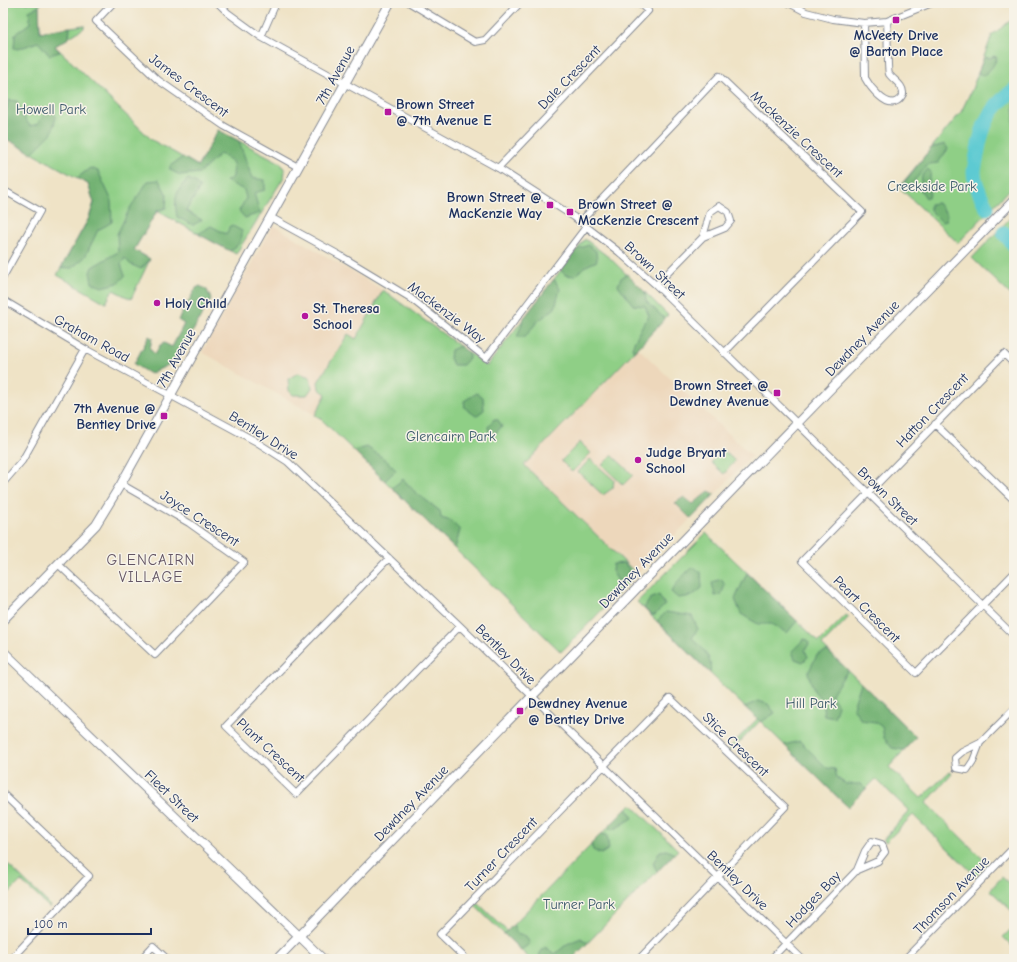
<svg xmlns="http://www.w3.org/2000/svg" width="1017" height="962" font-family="'Comic Neue',sans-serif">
<rect width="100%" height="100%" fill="#f7f3e8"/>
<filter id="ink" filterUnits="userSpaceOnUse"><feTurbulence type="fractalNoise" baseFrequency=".025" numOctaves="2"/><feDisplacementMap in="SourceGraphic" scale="8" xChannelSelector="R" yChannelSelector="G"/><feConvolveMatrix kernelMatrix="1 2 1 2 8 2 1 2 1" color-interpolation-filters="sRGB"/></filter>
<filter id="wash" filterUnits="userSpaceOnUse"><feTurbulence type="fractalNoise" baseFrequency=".012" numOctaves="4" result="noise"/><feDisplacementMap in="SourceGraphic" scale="16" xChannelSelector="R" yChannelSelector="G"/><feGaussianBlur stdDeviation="0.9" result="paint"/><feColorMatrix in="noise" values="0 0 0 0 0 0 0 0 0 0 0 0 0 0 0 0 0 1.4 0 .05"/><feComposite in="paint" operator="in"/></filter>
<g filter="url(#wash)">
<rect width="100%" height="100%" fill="#efe3c6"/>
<path fill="#edd7bb" d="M273,225L383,290L315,415L202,352Z
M638,348L752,456L637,574L524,465Z"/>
<path fill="#8fcf86" stroke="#557f72" d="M3,3H42L39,6L40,32L84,25V28L55,46L152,140L198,166L218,130L281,163L285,171L284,177L236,254L157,211L134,250L150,259L131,299L113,290L106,303L57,275L89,218L94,202L88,184L3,137Z
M1014,18V185L958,243L899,187L961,112L972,89L992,35Z
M1014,214V298L972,258Z
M585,239L611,259L668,315L628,358L524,465L637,574L561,652L320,418L315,415L326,394L319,389L318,382L348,334L356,339L383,290L487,366Z
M298,373L310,377L312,388L307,395H293L289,391L288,379Z
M580,442L591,453L572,472L561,461Z
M723,450L735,461L724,474L711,462Z
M612,455L633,475L623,485L602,465Z
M590,459L614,480L613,488L603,495L578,472Z
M706,533L819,642L846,615L849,617L822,645L916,737L889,767L921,798L949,772L952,774L926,803L988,864L976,876L913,815L886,842L883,840L909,811L876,779L848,807L760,721L731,751L728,749L757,719L637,602Z
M631,804L678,850L572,959H530L475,906L478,903L507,931Z
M3,860L51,906L50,908L21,881L3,899Z
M1002,877L1014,888V913L990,890Z
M1014,926V948L1003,937Z"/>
<path fill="#73b273" stroke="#477068" d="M39,6L40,32L70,27L69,38L55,46L60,52L49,55L38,42L18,49L14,48L15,34L30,23L29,11Z
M995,56L997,58L993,66L984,76L978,73L984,57L989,58Z
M9,100L17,101L22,114L30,126L38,124L45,112L52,109L56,117L52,133L32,153L3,137V114L5,113Z
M218,130L239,141L252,178L265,180V190L254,193L260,213L245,218L239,211L246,198L244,190L226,181L233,177C234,161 234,161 220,154L200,173L180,175L170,170V166L183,157L198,166Z
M945,144L948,149L938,163L929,164L907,189L902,185L931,148Z
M90,168L98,171L111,199L112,222L98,230L85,257L72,268H61L89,218L94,203L88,184L77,178Z
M928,169L931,172L928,188L930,195L926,198L920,189L922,176Z
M188,179L196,183L200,188L186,211L202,220L193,225L177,217C174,199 175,192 188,179Z
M159,180L167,195L166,208L157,211L134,250L150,259L141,269L130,264L125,258L121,264L125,276L118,283L102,287L92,283L90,272L92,267L118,252L117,234L130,208L148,181Z
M938,203L947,215L946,221L942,222L930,210V204Z
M231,225L242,231C243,240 238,246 230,251L198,234L211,226L226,234Z
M588,245L596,251L597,261L584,267L575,276L565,275L561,270L576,250Z
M627,274L645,292L646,301L665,319L634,352L632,347L641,328L649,316L645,306L633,305L618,285L621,278Z
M554,279L560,289L555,308L537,322L525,337H517L524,318Z
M200,286L207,290L211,299L176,361L150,374L135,365L134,364L149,336L152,338L150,349L155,354L160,345L164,343L172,347L184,324L178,320L196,288Z
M460,346L468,352L469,358L463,365H453L450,358L451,350Z
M477,393L483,397L484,410L476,416L465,408L464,401Z
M494,419L498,420L502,426L496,433H489L488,427Z
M367,447L386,460L396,470L385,481L354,451Z
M403,479L414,491L440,511L441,518L451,521L460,530L455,549L392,488Z
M709,491L715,494L691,519L675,503L684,497L693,504Z
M624,563L629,569L627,580L618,581L612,571L613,564Z
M692,567L701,572L702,588L692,596L678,598L671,592L679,580Z
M747,573L797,621L787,633L771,624H758L741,614L735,599Z
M721,579L725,585L721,595L715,596L712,583L713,582Z
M659,595L665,605L655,615H651L644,608L650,599Z
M666,612L692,616L698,629L692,638C703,648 713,658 710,673L657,621Z
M804,639L808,640L809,644L805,650L808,657L803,662L795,659L792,651Z
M827,651L848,670L831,695L838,705L834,717L824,715L822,700L814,691L808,673L817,655Z
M861,683L916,737L904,750L892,748L884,738L882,727L875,722L861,720L853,707Z
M758,701L768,704L775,713L761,722L745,707Z
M800,741L827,768L835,769L837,778L846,784H861L866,789L848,807L784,745Z
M627,808L633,818L613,830L608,827Z
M601,834L607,835L609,849L601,854L593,850L591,844Z
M667,850L674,854L657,872L653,863L660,851Z
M513,925L517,933L526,936L530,944L521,950L504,934Z
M581,938L588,943L572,959H539L540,953L545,947L555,954L567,944Z"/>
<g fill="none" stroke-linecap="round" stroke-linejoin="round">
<path stroke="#5dcad2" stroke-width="15" d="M987,208C982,198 975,186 974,173C974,168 976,161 977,155C982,125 989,108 1014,90
M1004,233L1014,245"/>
</g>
</g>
<g filter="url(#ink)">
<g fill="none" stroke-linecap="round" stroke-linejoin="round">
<defs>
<path id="minor" d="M113,3L96,21L158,80L224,126L298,167
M218,3L228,13L261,37L498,168L574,217L619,252L656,285L1014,636
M410,3L475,42L485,40L520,3
M789,3L806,12L833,19L864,23L887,21L932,3
M864,23L865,78C870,87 886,108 897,101C899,100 902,96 903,94C904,85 893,80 889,74C887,69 888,29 887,21
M261,37L276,3
M498,168L648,11L639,3
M3,190L40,211L3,277
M270,217L341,256L409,297L486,358L586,227
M580,222L719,76L862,212L724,353
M656,285L703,237L725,228L731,221L728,212L719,206L710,212L703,237
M3,300L85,349L255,441L288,462L460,626L802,959
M1014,364L1004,354L802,561L916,673L1014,573
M935,424L1014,500
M3,483L22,461L85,349
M389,558L226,726L296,794L460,626
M58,564L155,655L244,562L189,523L121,484
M980,743L973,761L967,770L956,768L955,758L962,752L980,743L1014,709
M3,794L89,876L11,959
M141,959L153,946L167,959
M466,959L440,934L670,698L785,807L639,959
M771,959L857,870L878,861L885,852L882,844L872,841L865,851L857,870
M905,959L1014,847"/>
<path id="tertiary" d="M3,620L96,525L121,484L390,3
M3,651L323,959
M277,959L1014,200"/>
</defs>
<use href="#minor" stroke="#858992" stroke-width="8"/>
<use href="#tertiary" stroke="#858992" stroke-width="10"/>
<use href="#minor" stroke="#fff" stroke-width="6"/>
<use href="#tertiary" stroke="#fff" stroke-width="8"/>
</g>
</g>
<g fill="#b5179e" stroke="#f7f3e8" stroke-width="1.5">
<rect x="892" y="16" width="8" height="8" rx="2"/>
<rect x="384" y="108" width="8" height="8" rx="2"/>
<rect x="546" y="201" width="8" height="8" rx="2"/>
<rect x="566" y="208" width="8" height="8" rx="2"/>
<circle cx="157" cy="303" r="4"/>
<circle cx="305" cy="316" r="4"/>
<rect x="773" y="389" width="8" height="8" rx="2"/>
<rect x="160" y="412" width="8" height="8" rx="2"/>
<circle cx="638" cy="460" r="4"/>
<rect x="516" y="707" width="8" height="8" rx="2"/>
</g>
<g text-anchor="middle" stroke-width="3" stroke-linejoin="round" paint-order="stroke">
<g font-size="14" font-weight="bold" fill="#1b2f5e" stroke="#f7f3e8" text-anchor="start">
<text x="896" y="40" text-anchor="middle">McVeety Drive<tspan x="896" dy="16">@ Barton Place</tspan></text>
<text x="396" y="109">Brown Street<tspan x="396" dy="16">@ 7th Avenue E</tspan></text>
<text x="542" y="202" text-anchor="end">Brown Street @<tspan x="542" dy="16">MacKenzie Way</tspan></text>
<text x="578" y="209">Brown Street @<tspan x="578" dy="16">MacKenzie Crescent</tspan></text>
<text x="165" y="308">Holy Child</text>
<text x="313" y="313">St. Theresa<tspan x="313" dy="16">School</tspan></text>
<text x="769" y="390" text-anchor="end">Brown Street @<tspan x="769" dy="16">Dewdney Avenue</tspan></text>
<text x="156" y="413" text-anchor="end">7th Avenue @<tspan x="156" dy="16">Bentley Drive</tspan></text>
<text x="646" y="457">Judge Bryant<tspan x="646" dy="16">School</tspan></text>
<text x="528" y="708">Dewdney Avenue<tspan x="528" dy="16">@ Bentley Drive</tspan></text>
</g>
<g font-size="14" fill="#1b2f5e" stroke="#f7f3e8">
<text transform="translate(335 75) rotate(-61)" y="5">7th Avenue</text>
<text transform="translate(569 77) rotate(-46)" y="5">Dale Crescent</text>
<text transform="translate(189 85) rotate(37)" y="5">James Crescent</text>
<text transform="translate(797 134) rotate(43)" y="5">Mackenzie Crescent</text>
<text transform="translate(655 270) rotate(43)" y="5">Brown Street</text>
<text transform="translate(447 312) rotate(37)" y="5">Mackenzie Way</text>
<text transform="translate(92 338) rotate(29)" y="5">Graham Road</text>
<text transform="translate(862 338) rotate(-46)" y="5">Dewdney Avenue</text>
<text transform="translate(176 358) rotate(-61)" y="5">7th Avenue</text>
<text transform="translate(932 410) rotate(-46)" y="5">Hatton Crescent</text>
<text transform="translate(264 435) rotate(32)" y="5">Bentley Drive</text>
<text transform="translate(888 496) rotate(44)" y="5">Brown Street</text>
<text transform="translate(200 518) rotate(33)" y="5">Joyce Crescent</text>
<text transform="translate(636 570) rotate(-46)" y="5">Dewdney Avenue</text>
<text transform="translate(867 609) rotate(45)" y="5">Peart Crescent</text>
<text transform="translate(506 654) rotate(45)" y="5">Bentley Drive</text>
<text transform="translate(736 744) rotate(44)" y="5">Stice Crescent</text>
<text transform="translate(271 750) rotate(43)" y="5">Plant Crescent</text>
<text transform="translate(172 796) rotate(44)" y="5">Fleet Street</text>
<text transform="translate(411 803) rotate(-46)" y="5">Dewdney Avenue</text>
<text transform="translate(501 854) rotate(-46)" y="5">Turner Crescent</text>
<text transform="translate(738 880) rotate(44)" y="5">Bentley Drive</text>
<text transform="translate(951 895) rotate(-46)" y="5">Thomson Avenue</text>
<text transform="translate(813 899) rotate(-46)" y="5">Hodges Bay</text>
</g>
<g font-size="14" fill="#385768" stroke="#f7f3e8">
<text x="51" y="114">Howell Park</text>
<text x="932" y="191">Creekside Park</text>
<text x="451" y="441">Glencairn Park</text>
<text x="811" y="708">Hill Park</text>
<text x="579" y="909">Turner Park</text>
</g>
<g font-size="15" letter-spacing="1" fill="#645665" stroke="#f7f3e8">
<text x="151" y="565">GLENCAIRN<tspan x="151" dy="17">VILLAGE</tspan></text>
</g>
</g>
<rect width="1017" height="962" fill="none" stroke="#f7f3e8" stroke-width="16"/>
<path d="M28 928v6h123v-6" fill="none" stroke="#1b2f5e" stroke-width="2"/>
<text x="34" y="928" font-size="12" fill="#1b2f5e" stroke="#f7f3e8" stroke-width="3" paint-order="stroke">100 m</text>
</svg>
